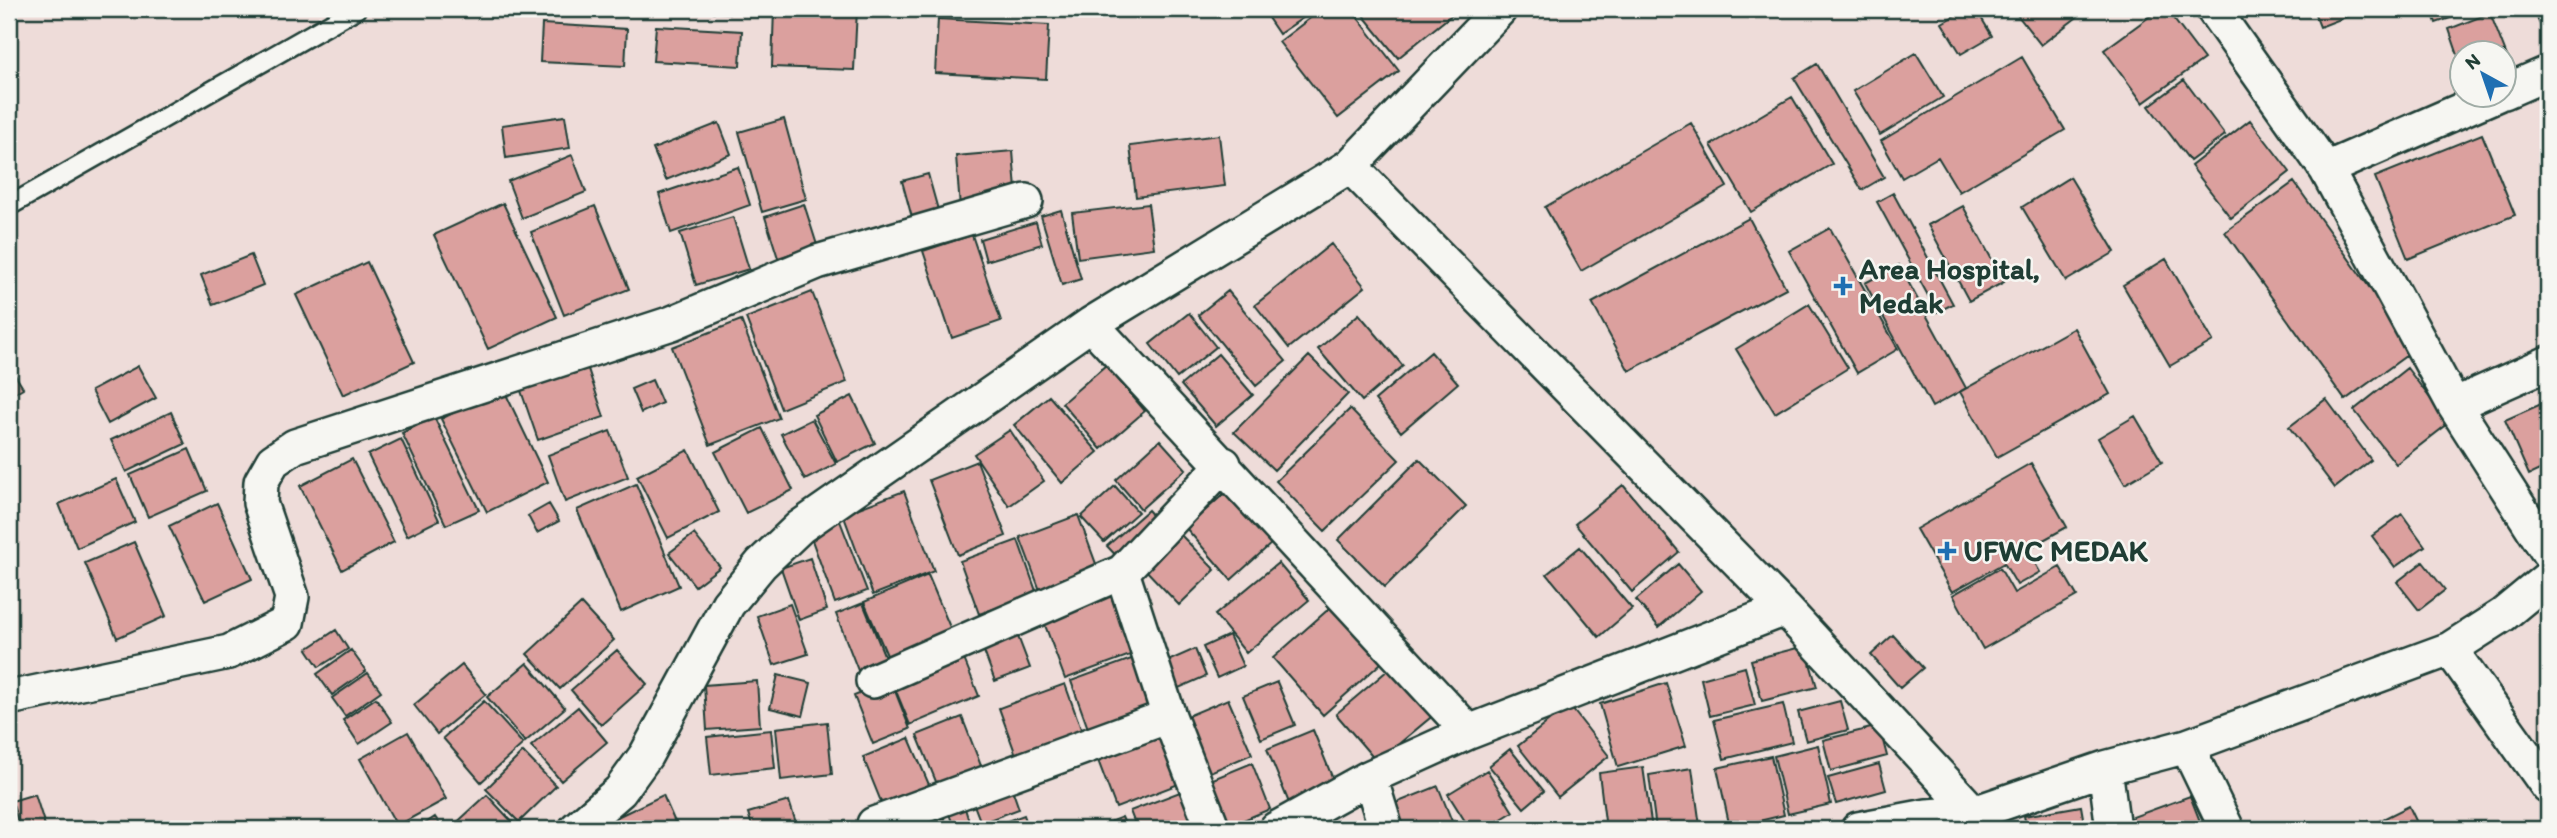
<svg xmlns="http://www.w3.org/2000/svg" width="2557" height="838" font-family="Itim,sans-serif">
<rect width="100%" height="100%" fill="#eedcd9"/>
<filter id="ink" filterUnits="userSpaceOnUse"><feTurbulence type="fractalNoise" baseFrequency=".0143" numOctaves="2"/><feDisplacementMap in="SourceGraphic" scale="14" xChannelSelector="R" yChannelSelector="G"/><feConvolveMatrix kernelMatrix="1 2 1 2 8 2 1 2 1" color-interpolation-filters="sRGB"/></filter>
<g filter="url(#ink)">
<path fill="#dba09e" stroke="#1f3d34" stroke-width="2" d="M662,9H735L734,13Z
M774,9H857L854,70L772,67Z
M1262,9H1316L1279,34Z
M1322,9H1351L1399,71L1338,118L1279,42Z
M1358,9H1459L1398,58Z
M1966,9H1976L1992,36L1961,54L1942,23Z
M2019,9H2083L2085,11L2041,45L2015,12Z
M2160,9H2166L2204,59L2143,103L2104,50Z
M2313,9H2366L2320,27Z
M2431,9H2476L2436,23Z
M2533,9H2548V42Z
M2490,13L2508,59L2504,61V52H2462V67L2449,29Z
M938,19L1049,25L1046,79L935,73Z
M542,24L627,29L625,66L540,62Z
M656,26L742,31L740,66L653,61Z
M1916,53L1943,97L1880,135L1853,91Z
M2022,57L2065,130L1959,192L1938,157L1902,178L1881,141Z
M1817,64L1884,177L1862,190L1794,78Z
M2184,80L2225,135L2190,161L2149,106Z
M1792,97L1832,164L1751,212L1711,145Z
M565,116L570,148L506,158L502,125Z
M784,119L806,199L762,212L739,132Z
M2250,120L2290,172L2231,218L2191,166Z
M719,123L731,154L666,180L653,149Z
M1691,123L1727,187L1581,271L1545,207Z
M2482,134L2515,215L2408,259L2375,177Z
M1219,135L1225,186L1136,197L1130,146Z
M1013,151L1017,203L960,208L956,156Z
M572,155L586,192L522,218L508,181Z
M738,167L750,205L671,233L659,194Z
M928,174L940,217L914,225L902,181Z
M2070,177L2115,252L2066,281L2022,207Z
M2294,182L2414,350L2345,400L2225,232Z
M1893,193L1953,304L1937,312L1877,202Z
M503,203L557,317L488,349L434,235Z
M804,204L817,245L778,258L765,217Z
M1148,204L1154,248L1078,258L1072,213Z
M595,206L629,289L564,315L531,232Z
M1963,206L2004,282L1969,301L1928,225Z
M1061,210L1081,279L1062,285L1041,216Z
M733,217L749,269L696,285L680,233Z
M1749,218L1786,288L1629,371L1592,303Z
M1036,222L1042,244L986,261L980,239Z
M1830,228L1898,349L1857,373L1789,251Z
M972,235L1001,321L952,338L923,251Z
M1331,244L1365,287L1289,348L1255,305Z
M251,255L263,285L213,305L201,275Z
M2166,259L2213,341L2170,366L2123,285Z
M367,262L414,362L343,395L296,295Z
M1899,265L1966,388L1932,407L1865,283Z
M1228,291L1286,361L1256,386L1198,315Z
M812,292L847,382L781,409L746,318Z
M1809,304L1848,368L1775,413L1736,349Z
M1189,313L1216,347L1177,378L1150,344Z
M1359,314L1403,366L1362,401L1318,349Z
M741,320L779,418L710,445L672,347Z
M2074,328L2110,394L1997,457L1960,392Z
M1431,352L1458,383L1401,432L1375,400Z
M1218,354L1253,395L1216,426L1181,385Z
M1309,356L1348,394L1274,470L1234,432Z
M9,365L23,388L9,396Z
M1106,365L1145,411L1101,449L1062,403Z
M138,366L156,398L108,424L91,391Z
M587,366L604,417L538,440L520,388Z
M2407,368L2449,423L2396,464L2354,410Z
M652,380L662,403L641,413L631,389Z
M503,388L548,482L487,512L441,419Z
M852,396L875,443L837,462L814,415Z
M1049,396L1098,452L1062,483L1014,425Z
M2326,399L2371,460L2335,488L2289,427Z
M2548,401V466L2529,475L2505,420Z
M1350,409L1399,460L1325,531L1276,481Z
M171,412L185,444L126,472L111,440Z
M2135,416L2162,462L2125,484L2098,438Z
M434,417L479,510L446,525L402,433Z
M812,419L836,464L805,480L781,434Z
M762,428L793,490L746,513L715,452Z
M1010,430L1044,481L1009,506L974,454Z
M610,431L628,477L565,502L548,455Z
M401,439L439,520L407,536L368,455Z
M1160,440L1186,469L1141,509L1116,480Z
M189,449L207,491L148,517L130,475Z
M688,450L719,512L668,538L637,476Z
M352,459L394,542L342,570L300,486Z
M1419,459L1466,506L1385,587L1338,540Z
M977,461L1006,536L958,555L929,480Z
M2031,463L2067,527L2027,549L2040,572L2017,585L2004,563L1952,592L1916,529Z
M116,479L135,522L77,548L59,504Z
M636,484L679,586L621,612L577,510Z
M1623,485L1679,552L1632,592L1575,524Z
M1115,486L1138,512L1104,542L1081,517Z
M904,491L934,571L873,595L843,514Z
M1226,492L1272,543L1231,580L1186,528Z
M217,503L252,579L205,601L169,526Z
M549,504L559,521L537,533L528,516Z
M1148,510L1163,527L1123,563L1107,546Z
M2402,514L2425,546L2395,567L2372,536Z
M1078,515L1099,572L1041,593L1020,537Z
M840,521L867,591L835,603L809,532Z
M1179,533L1215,570L1179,605L1143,567Z
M694,534L720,567L695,586L669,553Z
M1018,540L1037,594L979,614L960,561Z
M134,542L166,616L117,638L85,563Z
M1580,547L1632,609L1599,637L1547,574Z
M810,558L827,610L799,620L781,568Z
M2423,562L2445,590L2419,610L2397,582Z
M1278,563L1309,600L1246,653L1215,615Z
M1678,564L1701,591L1659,627L1636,600Z
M2060,567L2077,596L1983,649L1953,595L2000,568L2014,593Z
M928,575L952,632L889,660L864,602Z
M1109,591L1133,654L1065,679L1042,617Z
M1339,600L1389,656L1323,715L1273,658Z
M863,603L887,662L859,673L836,614Z
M581,604L614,640L560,689L527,654Z
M790,604L808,654L774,665L757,616Z
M1014,626L1030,668L995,681L979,638Z
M336,630L348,649L319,667L307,649Z
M1229,635L1243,666L1217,678L1203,647Z
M1893,635L1923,668L1900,688L1871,655Z
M1805,646L1817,687L1762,701L1751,660Z
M960,649L979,696L910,725L891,679Z
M1195,649L1206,676L1172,691L1161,664Z
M351,650L366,671L332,695L317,674Z
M617,650L647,684L601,725L571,690Z
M1134,658L1153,711L1090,734L1071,681Z
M1401,659L1442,708L1377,762L1336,714Z
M527,663L565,708L525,742L487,697Z
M462,665L486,694L437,734L414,705Z
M1745,667L1755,705L1710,716L1701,679Z
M368,673L381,691L345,716L332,698Z
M778,675L811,683L803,716L770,708Z
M757,681L760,726L707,730L704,685Z
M891,681L910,729L873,744L854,696Z
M1277,682L1295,725L1261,739L1243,696Z
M1666,683L1686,746L1618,767L1600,704Z
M1065,684L1086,743L1020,766L999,708Z
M376,698L392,722L359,744L343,720Z
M1228,699L1252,754L1201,776L1178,720Z
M484,701L523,744L481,782L443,738Z
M1840,701L1848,730L1806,741L1798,712Z
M1783,704L1792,742L1724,759L1714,720Z
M1569,705L1609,756L1558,797L1518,746Z
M578,707L607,742L561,781L531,746Z
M962,717L983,771L939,789L917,735Z
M827,722L832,774L781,780L776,728Z
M1879,726L1887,756L1831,771L1823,740Z
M1164,729L1184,782L1116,808L1096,755Z
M771,730L775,768L711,775L707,737Z
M1313,730L1335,784L1289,803L1267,749Z
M408,732L446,799L397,826L360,759Z
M909,738L933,794L886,814L863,757Z
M1818,745L1831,804L1788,814L1774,756Z
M1510,749L1544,791L1524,808L1489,766Z
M523,752L556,786L519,822L486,789Z
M1771,756L1784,815L1730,828L1717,768Z
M1252,763L1270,809L1227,827L1208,781Z
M1879,764L1886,790L1836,804L1828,778Z
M1643,767L1652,829H1606L1599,773Z
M1692,768L1700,826L1656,829L1649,775Z
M1487,770L1513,812L1485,829H1470L1448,794Z
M1010,783L1019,809L981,823L971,797Z
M1438,786L1455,829H1395L1386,807Z
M1193,787L1209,829H1137L1130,811Z
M35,794L46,829H20L12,801Z
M487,795L516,826L513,829H454L452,827Z
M663,795L678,829H618L613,819Z
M2190,796L2203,829H2134L2130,818Z
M789,801L798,829H753L748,813Z
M964,805L970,825L954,829L948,810Z
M2081,806L2085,829H2027L2024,816Z
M2409,806L2420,829H2363Z
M1024,815L1029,829H997L996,825Z
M435,817L443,829H417Z
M1122,817L1127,829H1092Z
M944,818L948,829H912Z"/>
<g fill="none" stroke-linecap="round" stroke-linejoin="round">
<defs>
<path id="lane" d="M9,206L356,9"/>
<path id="street" d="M2213,9L2326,169L2454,405L2548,552
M2504,92L2548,73
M1350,166L1785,609L1974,813L1927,816L1858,829
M2326,169L2498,94
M1091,324L1469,732
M2454,405L2548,363
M1122,572L1169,716L1213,829
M2450,649L2548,787
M873,681L1122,572L1224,464
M9,698L229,652L287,623L292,597L260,503L261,482L273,461L295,446L672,323L817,262L1026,201
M2187,746L2450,649L2503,615L2548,578
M2105,768L2113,829
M1370,777L1386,829
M1974,813L2105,768L2187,746L2227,829
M874,824L1169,716
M576,829L620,791L646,755L728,604L761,564L800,527L1091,324L1350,166L1500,9
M1276,829L1370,777L1469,732L1785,609"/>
</defs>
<use href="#lane" stroke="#1f3d34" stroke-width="23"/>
<use href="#street" stroke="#1f3d34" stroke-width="38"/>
<use href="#lane" stroke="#f6f6f2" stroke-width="18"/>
<use href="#street" stroke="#f6f6f2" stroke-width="33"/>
</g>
</g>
<g fill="#1f6fb2" stroke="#f6f6f2" stroke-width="2.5">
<path d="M1839.5 275.5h7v7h7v7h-7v7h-7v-7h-7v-7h7z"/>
<path d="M1943.5 540.5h7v7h7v7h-7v7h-7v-7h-7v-7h7z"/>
</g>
<g text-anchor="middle" stroke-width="5" stroke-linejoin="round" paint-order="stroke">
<g font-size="30" font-weight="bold" fill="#1f3d34" stroke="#f6f6f2" text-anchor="start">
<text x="1859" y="279">Area Hospital,<tspan x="1859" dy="34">Medak</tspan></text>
<text x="1963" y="561">UFWC MEDAK</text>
</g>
</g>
<rect width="2557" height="838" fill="none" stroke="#f6f6f2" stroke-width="35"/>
<rect x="18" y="18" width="2522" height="803" fill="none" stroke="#1f3d34" stroke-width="2.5" filter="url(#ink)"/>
<g transform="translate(2483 74) rotate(320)"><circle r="33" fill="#f6f6f2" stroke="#a0aca6" stroke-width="2"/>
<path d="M0-5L12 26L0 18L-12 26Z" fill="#1f6fb2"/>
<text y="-10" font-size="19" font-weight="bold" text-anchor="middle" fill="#1f3d34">N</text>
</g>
</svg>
